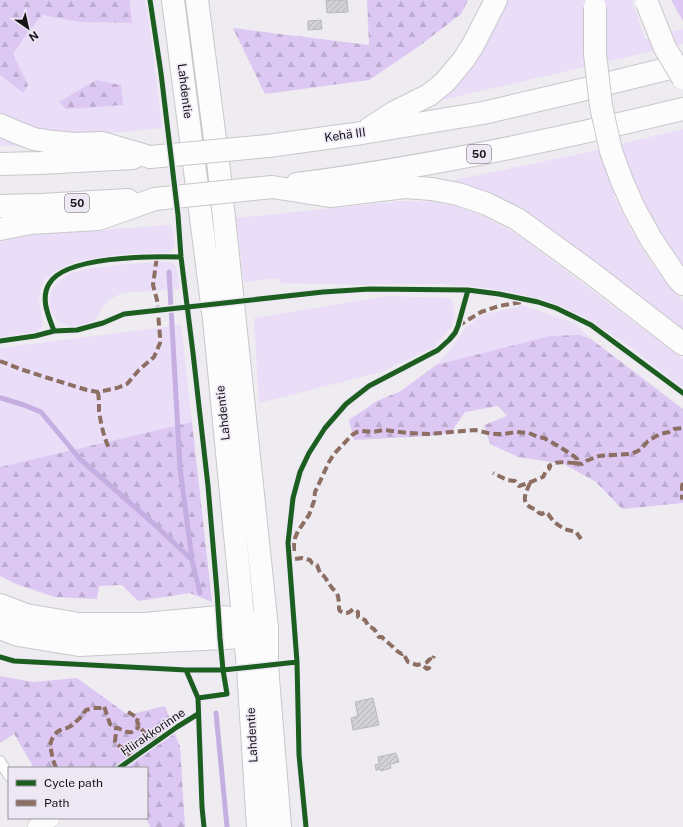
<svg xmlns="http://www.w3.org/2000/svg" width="683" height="827" font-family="'Public Sans',sans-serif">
<defs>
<pattern id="forest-firs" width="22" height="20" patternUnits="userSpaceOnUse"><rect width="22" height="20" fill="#dcc8f2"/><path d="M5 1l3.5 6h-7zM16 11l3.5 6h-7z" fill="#bcabcf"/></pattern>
<pattern id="building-hatch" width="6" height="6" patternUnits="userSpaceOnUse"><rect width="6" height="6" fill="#d3d1d6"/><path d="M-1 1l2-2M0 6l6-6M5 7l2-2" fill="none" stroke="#b4b3b7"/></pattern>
</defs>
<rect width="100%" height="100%" fill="#eeebf1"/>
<path fill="#e9ddf8" d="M130,0H145L151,37L162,128L112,133L67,134L41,131L16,122L0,112V75L23,93L28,85L13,54L26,35L42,15L80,22L132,23Z
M508,0H585L584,52L604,48V0H632L645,39L683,29V44L442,100L460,81L481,53Z
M683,129V266L662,235L648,210L635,184L613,194L630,228L650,261L683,302V331L453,183L454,180L589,152Z
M0,136L21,145L0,146Z
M402,201L433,202L456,206L485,217L518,235L683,359V388L624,342L582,316L543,300L510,292L443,284H378L356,285L333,284L280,283L279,278L244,282L236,218Z
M172,225L175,243L173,248L168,253L101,258L75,262L58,270L44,280L40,291L39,302L43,322L42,327L38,331L33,334L0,338V242L12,238L43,234Z
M167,262L173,263L177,269L180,289L122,293L109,300L101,309L98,317L95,320L83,325L72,326L66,325L60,323L52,314L50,306V294L56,283L69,274L86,269L127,264Z
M387,296L451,298L455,313L451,328L434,347L381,372L259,403L254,318Z
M523,305L576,324L591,339L579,335L436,365L450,350L466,327L482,315Z
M181,325L192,422L0,467V348Z"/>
<path fill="url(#forest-firs)" d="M0,0H130L132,23L80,22L42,15L26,35L13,54L28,85L23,93L0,75Z
M367,0H468L461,14L418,47L369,80L265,94L233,28L369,45Z
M671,0H683V21Z
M96,80L121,85L123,105L66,109L59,102Z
M579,335L591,339L683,409V503L622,509L596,482L564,464L518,457L490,444L484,425L507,416L498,406L465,412L451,432L428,436L354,440L349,420L377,401L401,391L436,365L551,336Z
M192,422L212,602L190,593L138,601L122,585L99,586L97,599L55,597L16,584L0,576V467Z
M0,676L33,682L77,678L128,715L165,706L180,747L185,827H150L146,818H147V768H34L14,734L0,743Z"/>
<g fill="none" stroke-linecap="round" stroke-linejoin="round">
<path stroke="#c5aee1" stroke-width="5" d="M169,272L180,468L192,560L200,593
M1,398L24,405L41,412L80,459L153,523L192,560
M216,713L227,827"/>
</g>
<path fill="url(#building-hatch)" stroke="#b9b7bc" d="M326,0H347L348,12L327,13Z
M321,20L322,29L308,30V21Z
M373,698L379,725L353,730L351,718L358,716L355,702Z
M396,753L399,762L390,764L391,768L381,771V769L376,770L375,765L379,764L378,757Z"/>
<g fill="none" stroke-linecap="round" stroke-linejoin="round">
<defs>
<path id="lane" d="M0,761L9,776"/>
<path id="street" d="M37,827L50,818"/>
<path id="secondary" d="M173,0L214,319L248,668L258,827
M197,0L219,170L267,628V666L280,827"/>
<path id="highway" d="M0,125L16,132L34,139L53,142L76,144L102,143L150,157
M370,128L393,113L429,95L445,82L464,59L473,45L496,0
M268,146L362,133L483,113L573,92L683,65
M0,164L39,163L133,158
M297,184C427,167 556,140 683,109
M272,187L330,196L405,187L432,189L458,194L487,204L517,219L590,272L683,344
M0,206L41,205L128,200
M634,208L651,239L678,279L683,284
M0,229L30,223L98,219L155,199
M0,605L26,615L79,624H145L219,617L243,619L267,628
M0,628L18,635L79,645L245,637L267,628"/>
</defs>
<use href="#lane" stroke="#c9c7cc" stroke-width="12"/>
<use href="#street" stroke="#c9c7cc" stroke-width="20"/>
<use href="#secondary" stroke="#c9c7cc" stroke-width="24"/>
<use href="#highway" stroke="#c9c7cc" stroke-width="24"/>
<use href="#lane" stroke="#fcfcfd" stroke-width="10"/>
<use href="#street" stroke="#fcfcfd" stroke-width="19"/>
<use href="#secondary" stroke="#fcfcfd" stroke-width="22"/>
<use href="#highway" stroke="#fcfcfd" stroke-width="22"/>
<defs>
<path id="highway-bridge" d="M647,3L665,48L683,78
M595,7V54L601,106L611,151L622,181L634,208
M150,157L268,146
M155,199L272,187"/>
</defs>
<use href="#highway-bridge" stroke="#c9c7cc" stroke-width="24" stroke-linecap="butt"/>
<use href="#highway-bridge" stroke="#fcfcfd" stroke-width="22"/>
<path stroke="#8d6e63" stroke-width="4" stroke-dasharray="8 4" stroke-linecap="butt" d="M458,326L481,312L499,306L522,302
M0,361L20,369L48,378L87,390L98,392L117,388L127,384L139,370L154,357L160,343V337L157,300L153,285L157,256
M98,392C99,399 99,405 99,411C101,424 104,439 110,450
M575,463L582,464L586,461L599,456L629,454L636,452L641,449L648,441L660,434L669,432L674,429L683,428
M530,483C524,496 520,505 537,510L539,513L542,514L545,512L548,514L554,522L564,529L576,532L581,539
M683,483L682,486V498L683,499
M294,551V544L295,538L298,531L309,515L314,501L315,492L329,462L334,454L352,435L357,432L362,431L373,432L383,430L409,433L429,434L475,430L492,434H503L517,432L529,433L538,437L544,438L560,447L575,457L577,459V462L575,463C566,463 556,460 549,466L550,467L549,468V469L546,471L543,477C535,480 527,484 519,486L515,481L507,480L493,473
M295,559L302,558L310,560L312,563L317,565L320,573L324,576L332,588L335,591L338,596L339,603V609L340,611C346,614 348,614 353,609L358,612V617L365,620L369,627C375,627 376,633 379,637H382C385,641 390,644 393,647C396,650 398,652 402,654L403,653L408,662L417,665L421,664L427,669L429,668L430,665L427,662L430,659L432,661L434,656
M128,712L138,718L137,721L139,726L147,736L150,738L159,739
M133,758L115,742L116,732V728H118C126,732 133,736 139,726
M56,768L53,760L50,745L52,739L57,732L62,729L67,728L71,726L80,718L86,710L93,708H100L104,706L110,724L116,728"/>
<defs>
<path id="cycleway" d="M150,0L161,73L178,215L181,257L193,353L208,486L217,592L220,638L223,670L227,694L198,698
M54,331C49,317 40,299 49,284C64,256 152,256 181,257
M0,341L35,336L54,331L77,330L103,323L124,314L323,292L370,289L468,290L499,294L538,302L556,308L591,325L683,393
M0,657L14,661L186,670H223L297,662
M186,670L198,698L202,807L204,827
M119,768L177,727L198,714
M306,827L299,755L297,662L288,543L293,498L300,472L309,453L325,428L346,404L369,386L438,350L449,340L455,333L458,326L468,290"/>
</defs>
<use href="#cycleway" stroke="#ede8f4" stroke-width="8"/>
<use href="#cycleway" stroke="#1b5e20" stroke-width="5"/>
</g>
<g text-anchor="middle" stroke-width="3" stroke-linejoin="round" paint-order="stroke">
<g fill="#ede8f4" stroke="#57545b" stroke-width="1">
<rect x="467" y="145" width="24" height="18" rx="3"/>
<rect x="65" y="194" width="24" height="18" rx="3"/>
</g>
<g font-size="11" font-weight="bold" fill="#17151a">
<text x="479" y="158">50</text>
<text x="77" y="207">50</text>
</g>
<g font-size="12" fill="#17151a" stroke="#ede8f4">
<text transform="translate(185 91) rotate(83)" y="4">Lahdentie</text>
<text transform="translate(345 135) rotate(-8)" y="4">Kehä III</text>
<text transform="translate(223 413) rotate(-96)" y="4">Lahdentie</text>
<text transform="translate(153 732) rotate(-34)" y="4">Hiirakkorinne</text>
<text transform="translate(252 735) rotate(-93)" y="4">Lahdentie</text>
</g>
</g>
<rect x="8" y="767" width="140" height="52" fill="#ede8f4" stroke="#97949d"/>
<rect x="16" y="780" width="20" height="6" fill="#1b5e20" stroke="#97949d"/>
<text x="44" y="787" font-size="12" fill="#17151a">Cycle path</text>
<rect x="16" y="800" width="20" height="6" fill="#8d6e63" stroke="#97949d"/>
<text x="44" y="807" font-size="12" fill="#17151a">Path</text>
<g transform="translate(28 28) rotate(146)" stroke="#ede8f4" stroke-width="3" paint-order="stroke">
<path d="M0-3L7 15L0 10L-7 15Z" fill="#17151a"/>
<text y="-6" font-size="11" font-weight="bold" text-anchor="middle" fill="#17151a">N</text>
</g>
</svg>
